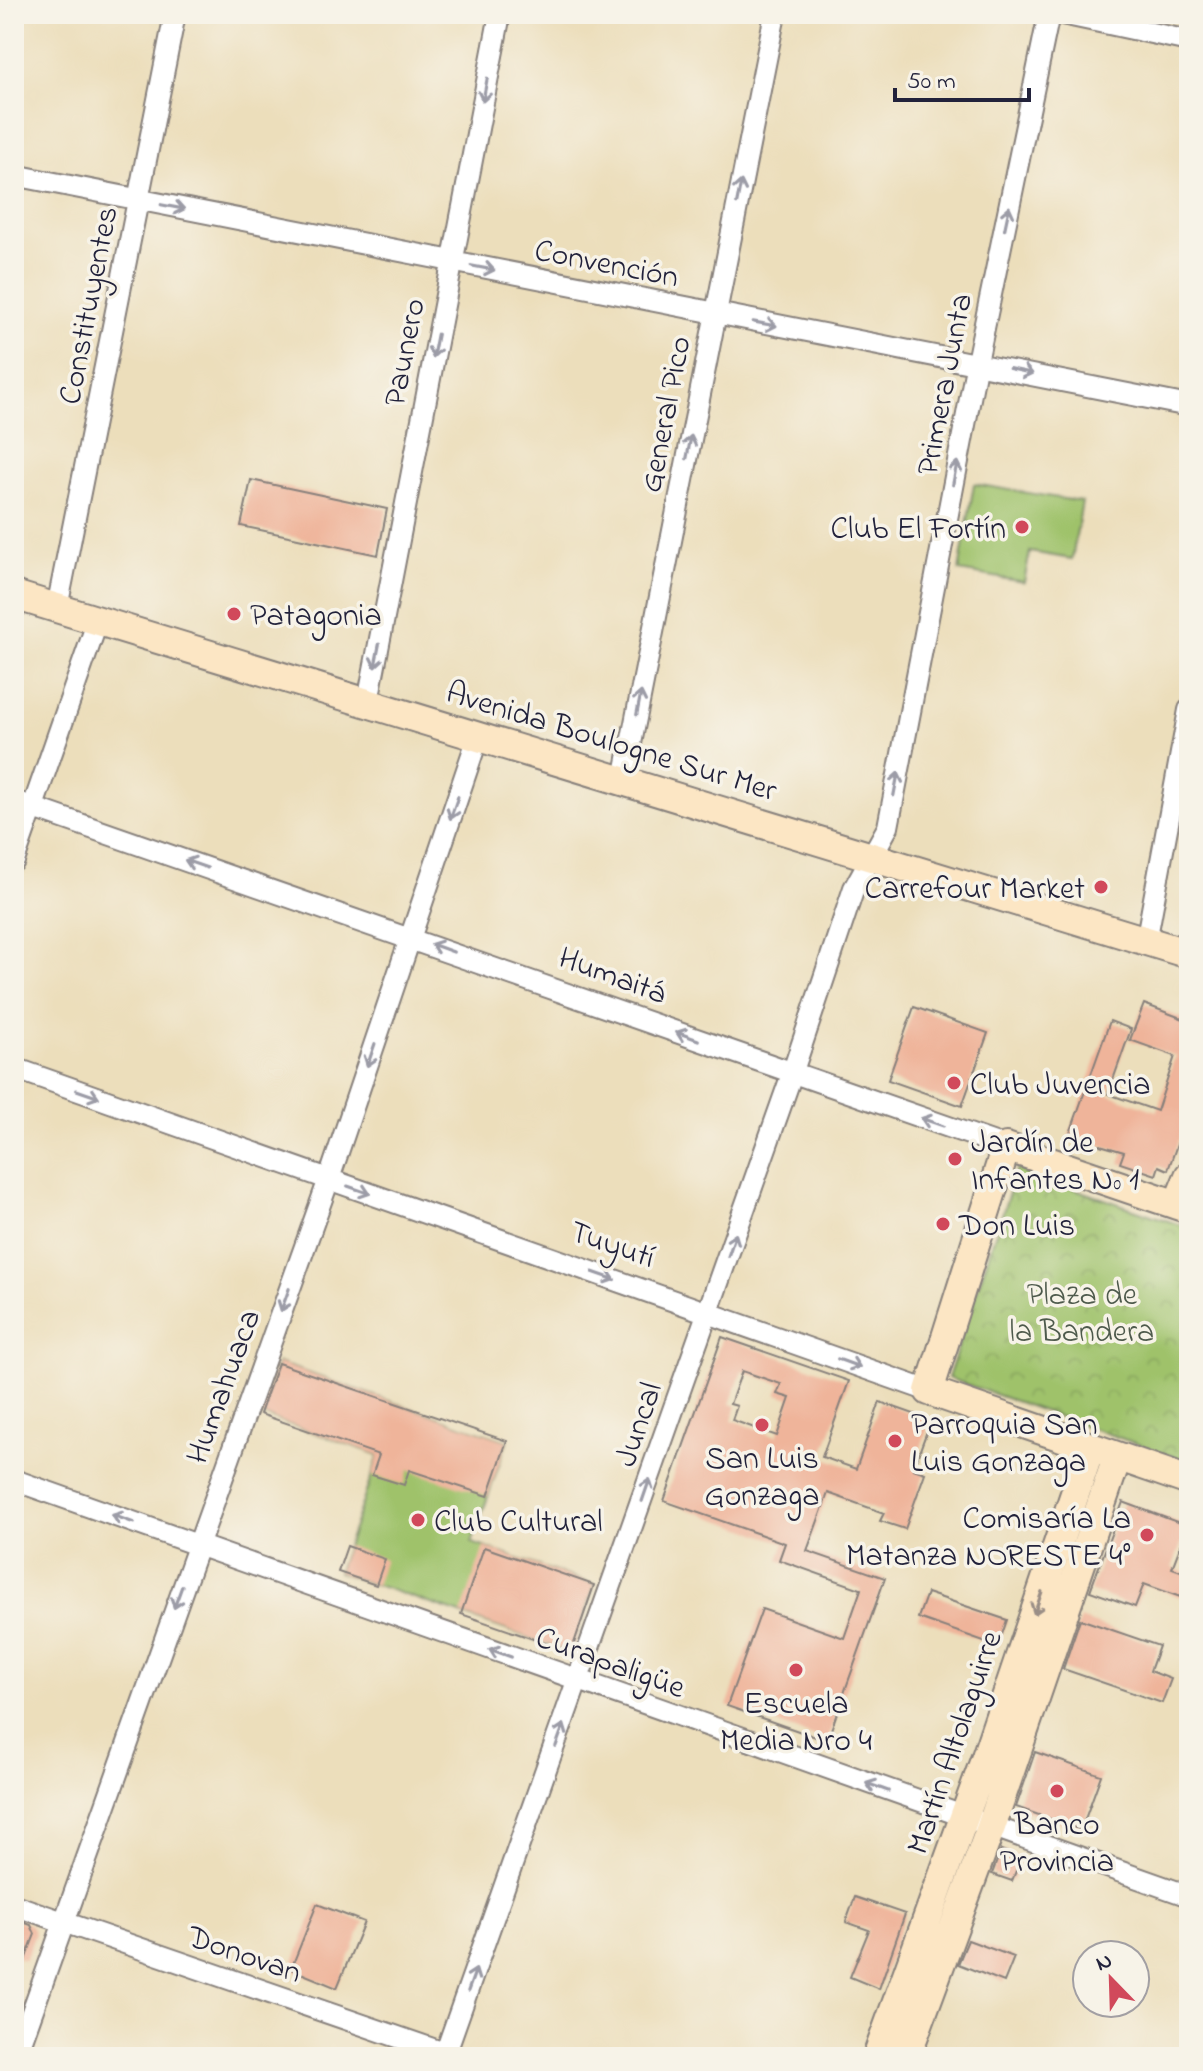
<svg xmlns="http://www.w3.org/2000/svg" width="1203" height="2071" font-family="'Indie Flower',sans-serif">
<defs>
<pattern id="park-crowns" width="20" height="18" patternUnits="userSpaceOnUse" patternTransform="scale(2)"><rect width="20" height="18" fill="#9fc26b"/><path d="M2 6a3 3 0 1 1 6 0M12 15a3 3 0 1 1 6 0" fill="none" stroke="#89a65e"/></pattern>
</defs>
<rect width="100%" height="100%" fill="#f7f3e8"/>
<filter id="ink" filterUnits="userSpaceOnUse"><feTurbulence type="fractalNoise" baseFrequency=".0125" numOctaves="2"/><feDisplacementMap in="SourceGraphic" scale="16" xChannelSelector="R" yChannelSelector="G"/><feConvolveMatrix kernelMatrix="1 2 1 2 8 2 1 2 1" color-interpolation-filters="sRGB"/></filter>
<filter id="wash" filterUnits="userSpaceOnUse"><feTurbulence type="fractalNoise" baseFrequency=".006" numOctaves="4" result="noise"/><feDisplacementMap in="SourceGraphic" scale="32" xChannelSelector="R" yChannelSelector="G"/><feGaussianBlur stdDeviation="1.8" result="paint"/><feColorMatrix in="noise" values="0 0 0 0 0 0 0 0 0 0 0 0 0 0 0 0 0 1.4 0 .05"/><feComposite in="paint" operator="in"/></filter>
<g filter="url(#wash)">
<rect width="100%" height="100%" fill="#ecdebb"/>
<path fill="url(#park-crowns)" stroke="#607253" stroke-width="2" d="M1017,1169L1189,1228V1462L948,1378Z"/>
<path fill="#9fc26b" stroke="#607253" stroke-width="2" d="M974,484L1082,502L1072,559L1030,552L1024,582L959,571Z
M278,1363L507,1441L472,1543L594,1585L571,1652L338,1572L379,1455L260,1414Z"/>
<g id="blocks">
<path fill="#efb49a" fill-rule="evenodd" d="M251,480L387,509L378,555L241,526Z
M1144,1004L1189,1021V1111L1168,1170L1159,1166L1156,1175L1120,1163L1124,1152L1069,1136L1110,1021L1131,1029L1108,1094L1157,1111L1175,1056L1130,1040Z
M914,1007L988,1033L962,1106L888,1080Z
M722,1337L849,1381L822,1457L856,1469L880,1402L931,1420L913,1469L925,1473L905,1529L880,1521L884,1513L828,1493L807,1551L885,1578L827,1741L727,1706L762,1609L844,1638L861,1589L779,1560L785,1543L664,1501ZM742,1371L781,1384L777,1394L790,1398L777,1436L732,1420L737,1406L730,1404Z
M278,1363L507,1441L488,1496L409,1470L404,1485L372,1475L379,1455L260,1414Z
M1123,1502L1188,1526L1172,1568L1189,1574V1600L1144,1584L1135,1607L1090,1591Z
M347,1546L385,1559L376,1585L338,1572Z
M484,1547L594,1585L571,1652L461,1614Z
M927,1593L1007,1620L998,1646L918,1618Z
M1080,1619L1159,1646L1150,1671L1171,1679L1162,1703L1063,1669Z
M1035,1752L1101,1775L1081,1830L1016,1807Z
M1001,1850L1021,1858L1012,1881L992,1874Z
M855,1897L905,1914L879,1989L850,1977L869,1930L846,1922Z
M317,1904L364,1922L337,1988L291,1969Z
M14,1919L31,1925L35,1934L25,1960L14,1956Z
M968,1940L1014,1957L1004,1982L958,1964Z"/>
</g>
</g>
<g filter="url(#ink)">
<use href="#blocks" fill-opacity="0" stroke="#87807b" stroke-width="2"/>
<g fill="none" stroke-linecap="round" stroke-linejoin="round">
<defs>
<path id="street" d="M1062,14L1189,41
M14,175L1189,406
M57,608L175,14
M368,701L500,14
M624,779L775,14
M14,801L1006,1147
M14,861L98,620
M1146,942L1189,710
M14,1068L929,1391
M14,1480L1189,1896
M14,1905L456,2057
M16,2057L329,1179L479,734
M444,2057L792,1074L854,888L888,827L977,362L1049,14"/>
<path id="secondary" d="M14,595L1189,954
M1177,1205L1189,1176
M1189,1209L1006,1147L929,1391L1189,1481
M877,2057L986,1757L1090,1449
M906,2057L991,1827L1117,1458"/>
</defs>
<use href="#street" stroke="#87807b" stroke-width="24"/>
<use href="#secondary" stroke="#87807b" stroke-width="32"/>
<use href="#street" stroke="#fff" stroke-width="20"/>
<use href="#secondary" stroke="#fce6c4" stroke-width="28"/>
</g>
<defs><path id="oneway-shaft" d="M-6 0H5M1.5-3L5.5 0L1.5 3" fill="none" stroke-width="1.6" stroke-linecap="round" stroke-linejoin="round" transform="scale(2)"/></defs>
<g stroke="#9c9ca7">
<use href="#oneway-shaft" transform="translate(485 90) rotate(101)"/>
<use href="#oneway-shaft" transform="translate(739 192) rotate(-79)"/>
<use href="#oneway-shaft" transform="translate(173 207) rotate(11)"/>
<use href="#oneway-shaft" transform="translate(1007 218) rotate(-78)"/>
<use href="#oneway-shaft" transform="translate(483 268) rotate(11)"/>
<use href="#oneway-shaft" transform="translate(765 324) rotate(10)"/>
<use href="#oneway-shaft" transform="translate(435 346) rotate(101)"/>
<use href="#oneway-shaft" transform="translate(1021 371) rotate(12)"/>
<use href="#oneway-shaft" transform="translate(689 447) rotate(-79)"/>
<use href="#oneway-shaft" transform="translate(955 473) rotate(-79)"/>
<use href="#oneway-shaft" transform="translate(377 656) rotate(101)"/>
<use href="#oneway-shaft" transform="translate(639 703) rotate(-79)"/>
<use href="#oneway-shaft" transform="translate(896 784) rotate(-79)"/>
<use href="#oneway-shaft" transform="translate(454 808) rotate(109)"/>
<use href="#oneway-shaft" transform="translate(196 864) rotate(-161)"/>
<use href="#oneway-shaft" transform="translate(442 948) rotate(-160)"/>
<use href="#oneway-shaft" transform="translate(687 1036) rotate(-160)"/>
<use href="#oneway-shaft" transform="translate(371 1055) rotate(109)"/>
<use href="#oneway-shaft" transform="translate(88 1094) rotate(19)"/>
<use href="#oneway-shaft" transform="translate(932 1122) rotate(-161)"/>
<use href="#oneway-shaft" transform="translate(359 1190) rotate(19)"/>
<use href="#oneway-shaft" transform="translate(732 1245) rotate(-71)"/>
<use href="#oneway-shaft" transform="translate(604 1276) rotate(19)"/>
<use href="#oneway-shaft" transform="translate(285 1300) rotate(110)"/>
<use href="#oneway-shaft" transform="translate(849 1363) rotate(20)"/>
<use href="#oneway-shaft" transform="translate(646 1490) rotate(-71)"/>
<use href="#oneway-shaft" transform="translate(123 1519) rotate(-160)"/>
<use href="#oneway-shaft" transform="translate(178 1597) rotate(110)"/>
<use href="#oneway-shaft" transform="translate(500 1653) rotate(-160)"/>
<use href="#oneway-shaft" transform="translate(560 1735) rotate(-70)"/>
<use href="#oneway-shaft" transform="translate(877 1787) rotate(-160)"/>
<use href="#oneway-shaft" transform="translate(472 1980) rotate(-70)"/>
</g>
<use stroke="#9a8e86" href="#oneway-shaft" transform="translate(1038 1603) rotate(109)"/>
</g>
<g fill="#d1495b" stroke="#f7f3e8" stroke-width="3">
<circle cx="1022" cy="527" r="8"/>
<circle cx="234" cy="614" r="8"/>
<circle cx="1101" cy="887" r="8"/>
<circle cx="954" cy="1083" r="8"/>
<circle cx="955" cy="1159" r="8"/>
<circle cx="943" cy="1224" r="8"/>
<circle cx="762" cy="1425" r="8"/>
<circle cx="895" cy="1441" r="8"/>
<circle cx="418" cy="1520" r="8"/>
<circle cx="1147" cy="1535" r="8"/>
<circle cx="796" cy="1670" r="8"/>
<circle cx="1057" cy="1791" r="8"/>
</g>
<g text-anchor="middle" stroke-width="7" stroke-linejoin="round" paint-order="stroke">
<g font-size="32" fill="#22223b" stroke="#f7f3e8">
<text transform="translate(607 262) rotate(11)" y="11">Convención</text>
<text transform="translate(87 305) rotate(-79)" y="11">Constituyentes</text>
<text transform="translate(403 352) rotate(-79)" y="11">Paunero</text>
<text transform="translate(943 384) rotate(-79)" y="11">Primera Junta</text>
<text transform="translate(664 414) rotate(-79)" y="11">General Pico</text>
<text transform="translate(612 740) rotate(17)" y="11">Avenida Boulogne Sur Mer</text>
<text transform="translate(613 974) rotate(20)" y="11">Humaitá</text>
<text transform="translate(613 1243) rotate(19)" y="11">Tuyutí</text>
<text transform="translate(222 1386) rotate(-70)" y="11">Humahuaca</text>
<text transform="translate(637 1424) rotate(-71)" y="11">Juncal</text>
<text transform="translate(611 1661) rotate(20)" y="11">Curapaligüe</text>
<text transform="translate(953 1742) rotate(-71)" y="11">Martín Altolaguirre</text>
<text transform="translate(245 1953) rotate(19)" y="11">Donovan</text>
</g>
<g font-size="32" fill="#22223b" stroke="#f7f3e8" text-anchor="start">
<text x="1006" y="538" text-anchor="end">Club El Fortín</text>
<text x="250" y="625">Patagonia</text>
<text x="1085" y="898" text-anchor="end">Carrefour Market</text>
<text x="970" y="1094">Club Juvencia</text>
<text x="971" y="1152">Jardín de<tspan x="971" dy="37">Infantes Nº 1</tspan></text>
<text x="959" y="1235">Don Luis</text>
<text x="911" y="1434">Parroquia San<tspan x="911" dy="37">Luis Gonzaga</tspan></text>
<text x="762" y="1468" text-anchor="middle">San Luis<tspan x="762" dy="37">Gonzaga</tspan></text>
<text x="1131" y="1528" text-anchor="end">Comisaría La<tspan x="1131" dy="37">Matanza NORESTE 4°</tspan></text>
<text x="434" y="1531">Club Cultural</text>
<text x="796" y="1713" text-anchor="middle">Escuela<tspan x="796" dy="37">Media Nro 4</tspan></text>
<text x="1057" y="1834" text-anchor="middle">Banco<tspan x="1057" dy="37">Provincia</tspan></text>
</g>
<g font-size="32" fill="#4e5a4c" stroke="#f7f3e8">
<text x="1082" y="1304">Plaza de<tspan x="1082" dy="37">la Bandera</tspan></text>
</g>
</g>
<rect width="1203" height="2071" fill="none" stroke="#f7f3e8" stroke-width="48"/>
<g transform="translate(1111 1979) rotate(337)"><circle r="38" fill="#f7f3e8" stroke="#a29fa3" stroke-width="2"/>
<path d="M0-6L14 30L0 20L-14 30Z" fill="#d1495b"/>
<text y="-12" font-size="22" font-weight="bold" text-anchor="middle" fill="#22223b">N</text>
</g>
<path d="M895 88v12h134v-12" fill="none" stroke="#22223b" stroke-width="4"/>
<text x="907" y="88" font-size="24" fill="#22223b" stroke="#f7f3e8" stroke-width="6" paint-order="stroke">50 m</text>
</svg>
